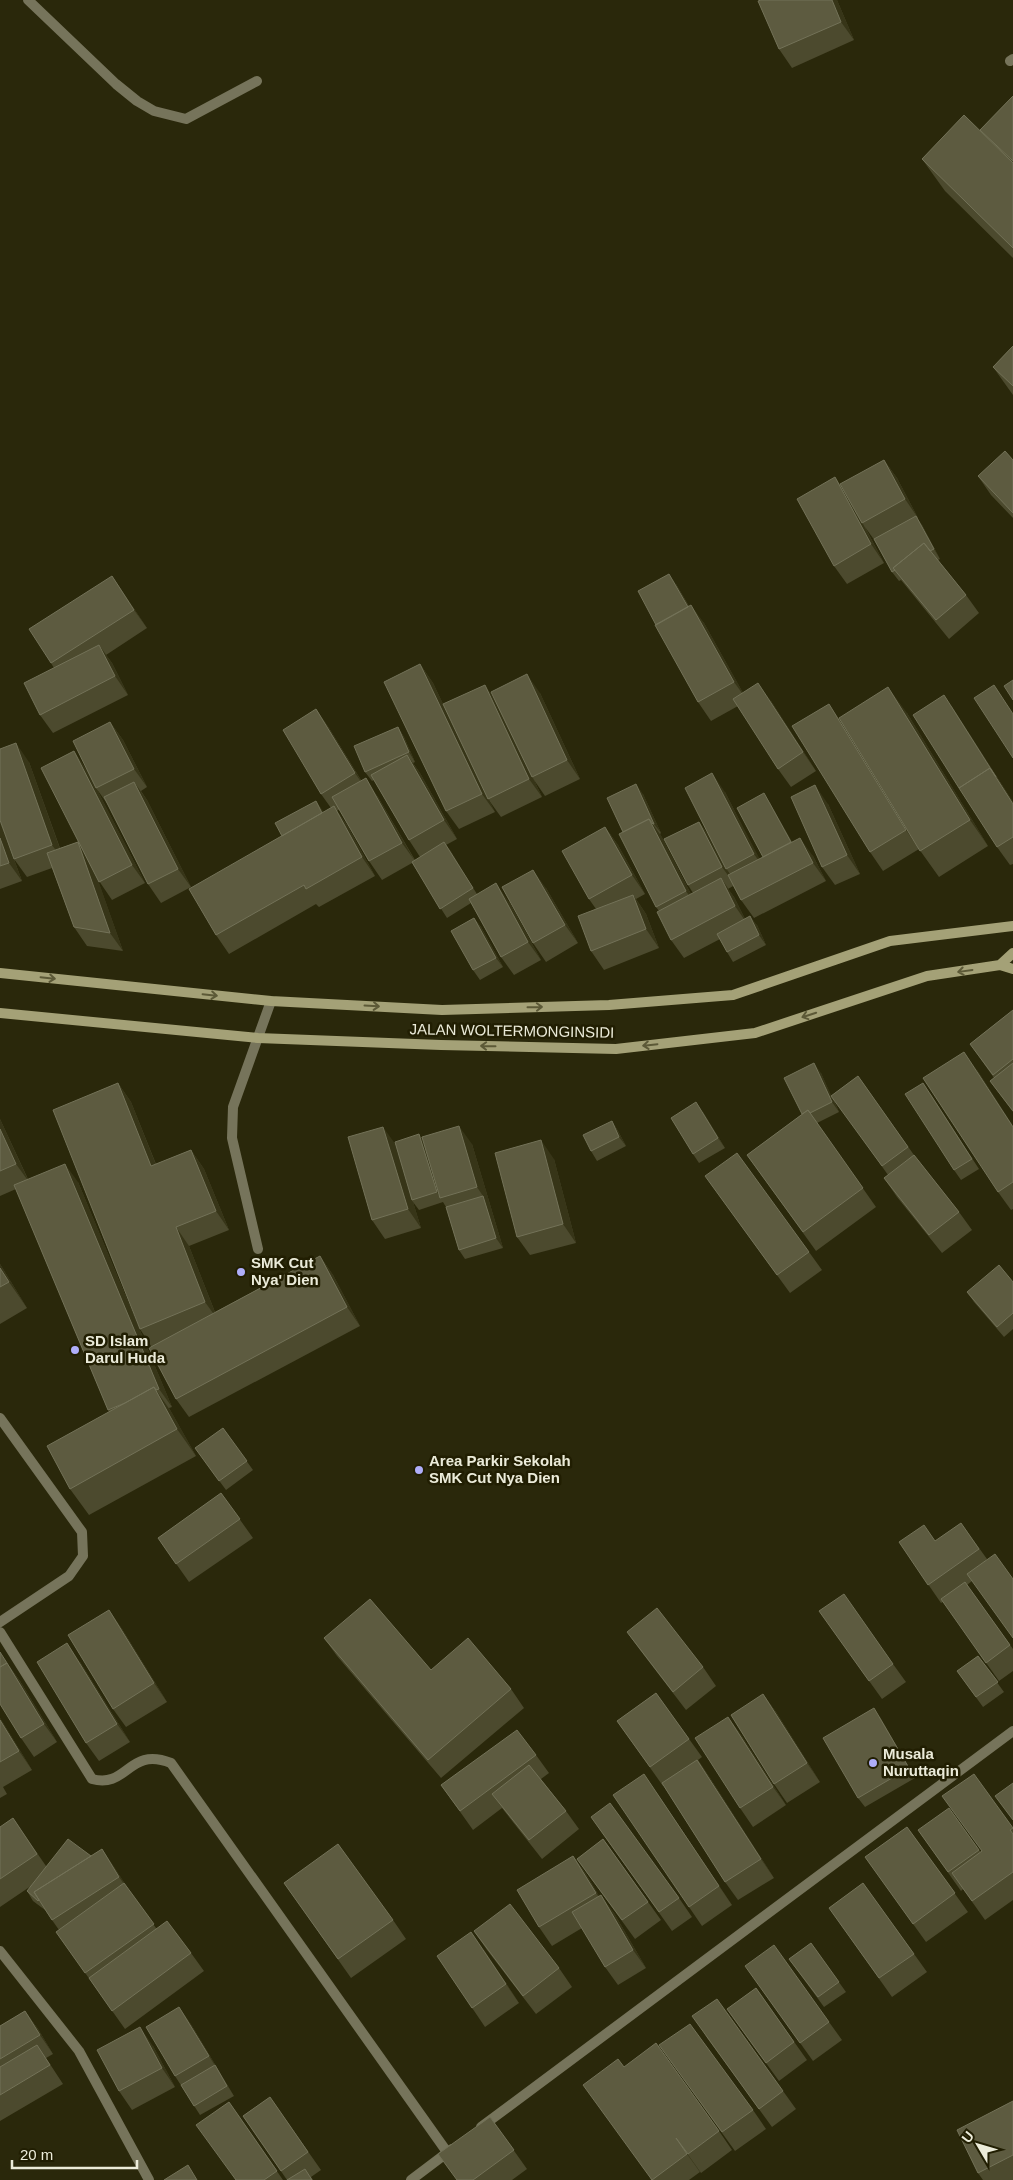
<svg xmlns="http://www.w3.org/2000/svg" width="1013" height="2180" font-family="Arial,sans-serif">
<rect width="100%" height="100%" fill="#2a280b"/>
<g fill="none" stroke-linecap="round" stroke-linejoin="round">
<path stroke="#76745b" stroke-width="10" d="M258,1249L232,1138L233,1107L271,1001"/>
<path stroke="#76745b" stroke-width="10" d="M28,0L116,84L137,101L154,111L186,119L257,81
M1010,61L1013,59
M0,1418L82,1532L83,1556L69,1576L0,1622
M0,1632L92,1779C128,1789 128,1746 171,1763L447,2152
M0,1951L79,2051L149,2180
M481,2127L1013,1731
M411,2180L452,2149"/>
<path stroke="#a4a177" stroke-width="10" d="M1000,965L1013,953
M0,973L271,1001L442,1010L609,1005L733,995L890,941L1013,926
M0,1013L258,1038L441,1045L616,1049L755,1033L927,976L1000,965L1013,969"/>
</g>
<path fill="#4c4a2e" d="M837,0L854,40L792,68L779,49Z
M1013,96V258L945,191L922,159L983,134L980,130Z
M1013,346V395L993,367Z
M884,460L897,478L918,518H917L922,525L940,559L938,560L966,595L979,613L949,639L901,580L899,581L892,572L875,541L865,527L884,563L847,584L834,566L835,477L845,492Z
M1013,460V518L991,495L978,476Z
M112,576L147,628L106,655L112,663L128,695L53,733L40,715L54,668L51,663Z
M676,584L689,606L704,623L743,693L771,701L816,771L791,787L778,769L738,706L711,721L698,702L656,625Z
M420,664L433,683L443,704L495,700L540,693L580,779L545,796L534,780L542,797L501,817L488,799L495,812L459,829L446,811Z
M951,705L1013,802V864L1010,865L997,847Z
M316,709L329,728L361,780L378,797L415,860L420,857L409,840L374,780L372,781L365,772L398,727L404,737L415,762L413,763L420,773L457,839L446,845L477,894L509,902L541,960L514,975L501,957L471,903L447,918L412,863L382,880L369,861L340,809L337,811L347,825L375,876L319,907L316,904L229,954L216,935L324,812L331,808L321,794Z
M907,713L988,846L939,877L919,849L883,871L870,852L841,721Z
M110,722L123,740L147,787L141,791L147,800L191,887L161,903L148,884L109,806L96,788Z
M29,762L60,848L78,842L81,846L87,770L145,883L112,900L97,878L123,951L87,946L74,927L52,868L27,877L14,859Z
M725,792L759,859L763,857L770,803L792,842L813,856L826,881L754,918L741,900L733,886L728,889L734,897L745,919L757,925L766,945L733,962L727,952L720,939L684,958L671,940L659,911L656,907L623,832L643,794L661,833L660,834L691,894L693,893L688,885L699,822L712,840L729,874H730L726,869Z
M828,804L860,874L835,885L822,867Z
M0,821L22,881L0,889Z
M605,827L618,845L645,894L636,899L646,914L659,948L604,970L591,951L596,909L589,899Z
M546,888L578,943L546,962L533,943Z
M474,918L481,927L503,967L480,980L473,970Z
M1013,1010V1112L990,1081L994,1078L970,1044Z
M977,1070L1013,1126V1209L1011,1210L998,1192Z
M821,1073L831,1096L858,1076L914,1155L959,1212L972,1230L942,1253L897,1197L884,1178L888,1175L832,1096L839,1112L817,1123L876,1207L816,1251L747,1155L802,1114Z
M118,1083L131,1102L156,1164L191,1150L204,1169L229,1230L189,1246L215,1312L320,1256L333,1275L360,1326L189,1417L176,1399L151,1346L140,1329Z
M930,1093L979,1169L961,1180L954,1170Z
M703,1112L725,1148L699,1163L693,1154Z
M0,1119L28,1179L78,1182L172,1407L169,1408L196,1456L89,1515L70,1489L109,1412L16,1189L0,1196Z
M612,1121L618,1131L626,1146L597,1161L591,1151Z
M422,1137L472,1144L503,1248L465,1259L459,1250L446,1207L443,1202L419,1210L413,1202L421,1228L385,1239L372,1220L395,1144Z
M554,1159L576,1243L530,1255L517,1237Z
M705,1176L809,1252L822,1270L790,1293Z
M0,1264L27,1308L0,1324Z
M1013,1282V1329L1004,1337L974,1302L967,1292Z
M223,1428L253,1470L226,1490L195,1448Z
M221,1493L253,1538L189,1582L158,1538Z
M961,1523L987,1559L972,1581L967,1585L1013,1649V1671L999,1681L943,1602L941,1603L899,1542L935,1541Z
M109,1610L122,1629L167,1702L126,1727L113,1709Z
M819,1611L893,1664L906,1682L882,1699Z
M627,1632L703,1667L716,1686L686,1710L640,1650Z
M324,1638L431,1670L511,1689L524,1708L441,1778L337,1656Z
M978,1656L1004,1692L983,1707L957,1671Z
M80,1662L130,1742L99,1761L86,1743Z
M7,1663L20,1681L57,1742L34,1757L21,1738Z
M656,1693L702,1757L698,1760L710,1778L774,1878L738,1900L725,1882L663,1785V1786L617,1721Z
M763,1694L776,1712L820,1782L787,1803L774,1784Z
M728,1717L741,1735L786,1805L753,1827L740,1808Z
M880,1717L915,1778L865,1807L858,1798Z
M0,1718L32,1770L3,1787L7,1794L0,1798Z
M536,1755L549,1773L541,1779L566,1811L579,1829L542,1859L502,1808L473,1830L441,1785Z
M657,1793L732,1905L702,1926L689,1907Z
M591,1817L679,1898L692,1917L672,1931Z
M13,1818L46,1866L91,1856L102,1849L127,1887L156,1928L191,1953L204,1971L125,2029L56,1932L59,1930L45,1910L33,1901L27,1891L31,1886L0,1907V1827Z
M907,1827L968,1912L926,1942L865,1857Z
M1013,1828V1900L985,1920L963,1889L961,1891L918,1830L979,1850L981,1852Z
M603,1839L661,1920L635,1939L577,1859Z
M573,1856L586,1874L599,1896L614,1913L646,1968L618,1985L605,1967L582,1928L552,1946L539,1927Z
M284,1883L393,1920L406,1939L351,1978Z
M863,1883L927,1972L892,1997L829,1908Z
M474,1931L559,1968L572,1987L536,2014L487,1950Z
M811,1943L846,1992L824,2007L789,1959Z
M484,1950L519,2003L485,2027L437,1956Z
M745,1966L829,2022L842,2040L813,2061Z
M756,1988L807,2060L779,2081L727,2009Z
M179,2007L192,2026L234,2096L200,2115L175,2076Z
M25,2011L38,2029L53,2054L46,2058L63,2084L0,2121V2026Z
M705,2035L783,2091L796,2109L772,2127Z
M659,2045L753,2110L766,2129L735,2151Z
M153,2046L175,2087L132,2110L119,2091Z
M624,2067L719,2131L732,2150L701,2173L689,2156L700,2172L689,2180H651Z
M270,2097L321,2170L311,2177L313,2180H287L243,2116Z
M1013,2101V2180H983L978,2173Z
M229,2102L283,2180H235Z
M490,2117L527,2169L512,2180H457Z"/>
<path fill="#373518" d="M832,0H837L854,40L841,22Z
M884,460L897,478L918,518L905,499Z
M835,477L848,496L884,563L871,544Z
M916,516L922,525L940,559L934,549Z
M669,574L676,584L696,619L689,609Z
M112,576L125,595L147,628L134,610Z
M691,605L704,623L747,700L734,682Z
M99,645L112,663L128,695L115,676Z
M420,664L433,683L495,812L482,794Z
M527,674L540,693L580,779L567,760Z
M758,683L771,701L816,771L803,752Z
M485,685L498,704L542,797L529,779Z
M888,687L907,713L988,846L970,820Z
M944,695L1013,802V804L990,768Z
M829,704L842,723L919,849L906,830Z
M316,709L329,728L368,792L355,773Z
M110,722L123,740L147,787L134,769Z
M398,727L404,737L415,762L409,752Z
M16,743L29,762L65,863L52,845Z
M74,751L87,770L145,883L132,865Z
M407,755L420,773L457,839L444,820Z
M712,773L725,792L767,873L754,854Z
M366,778L378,797L415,861L402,843Z
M134,782L147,800L191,887L178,869Z
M636,784L643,794L661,833L654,824Z
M815,785L828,804L860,874L847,855Z
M764,793L770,803L799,855L793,846Z
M316,801L323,811L333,831L326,821Z
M334,806L347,825L375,876L362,857Z
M649,819L662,837L699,910L686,891Z
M0,821V822L22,881L9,863L0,838Z
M699,822L712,840L735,885L722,867Z
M605,827L618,845L645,894L632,875Z
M800,838L813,856L826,881L813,863Z
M78,842L91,860L123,951L110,933Z
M444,842L451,851L479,898L473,888Z
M533,870L546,888L578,943L565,925Z
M721,878L734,897L748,925L735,906Z
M496,883L509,902L541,960L528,942Z
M633,895L646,914L659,948L646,929Z
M750,916L757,925L766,945L759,935Z
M474,918L481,927L503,967L496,958Z
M964,1052L977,1070L1013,1126V1127Z
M814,1063L821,1073L839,1112L832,1102Z
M118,1083L131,1102L164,1185L151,1166Z
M696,1102L703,1112L725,1148L718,1138Z
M0,1119L29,1182L16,1164L0,1129Z
M612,1121L618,1131L626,1146L619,1137Z
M459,1126L472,1144L503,1248L496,1238L483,1196L477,1187Z
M383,1127L396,1145L412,1200L413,1202L421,1228L408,1209Z
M419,1134L426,1144L440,1197L437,1192Z
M541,1140L554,1159L576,1243L563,1224Z
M191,1150L204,1169L229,1230L216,1211Z
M65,1164L78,1182L172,1407L159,1389Z
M176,1227L189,1246L218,1320L205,1302Z
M320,1256L333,1275L360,1326L347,1307Z
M0,1264L27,1308L9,1282L0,1268Z
M154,1387L172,1413L196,1456L177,1429Z
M109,1610L122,1629L167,1702L154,1683Z
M67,1643L80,1662L130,1742L117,1724Z
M7,1663L20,1681L57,1742L44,1724Z
M763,1694L776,1712L820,1782L807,1763Z
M874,1708L880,1717L915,1778L909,1768Z
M728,1717L741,1735L786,1805L773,1787Z
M0,1718L32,1770L19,1751L0,1720Z
M697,1760L710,1778L774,1878L761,1859Z
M644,1774L657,1793L732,1905L719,1886Z
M102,1849L115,1868L132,1895L119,1877Z
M573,1856L586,1874L609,1912L596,1893Z
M601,1895L614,1913L646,1968L633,1950Z
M471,1932L484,1950L519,2003L506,1984Z
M179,2007L192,2026L234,2096L209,2056Z
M25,2011L38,2029L53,2054L40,2035Z
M140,2027L153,2046L175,2087L162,2068Z
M676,2138L689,2156L700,2172L687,2154Z"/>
<path fill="#5d5b40" stroke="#737258" d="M761,0H832L841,22L779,49L758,1Z
M1013,96V161L980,130Z
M964,115L1013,163V248L922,159Z
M1013,346V386L993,367Z
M1005,451L1013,460V513L978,476Z
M884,460L905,499L862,523L840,484Z
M835,477L871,544L834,566L797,499Z
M916,516L934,549L930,551L924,543L893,568L895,570L892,572L874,539Z
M924,543L966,595L936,620L893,568Z
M669,574L688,607L656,625L638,591Z
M112,576L134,610L51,663L29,629Z
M691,605L734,682L698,702L655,625Z
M99,645L115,676L40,715L24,683Z
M420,664L482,794L446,811L384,682Z
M527,674L567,760L532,777L491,692Z
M1013,680V700L1004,686Z
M758,683L803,752L778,769L733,699Z
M485,685L529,779L488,799L443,704Z
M994,685L1013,714V758L974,698Z
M888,687L970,820L920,851L839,718Z
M944,695L996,777L990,768L959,788L913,715Z
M829,704L906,830L870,852L792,726Z
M316,709L355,773L321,794L283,730Z
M110,722L134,769L96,788L73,741Z
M398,727L409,752L365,772L354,746Z
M16,743L52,845L14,859L0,820V749Z
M74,751L132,865L99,882L41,768Z
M407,755L444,820L409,840L371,775Z
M990,768L1013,804V837L997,847L959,788Z
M712,773L754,854L726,869L685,788Z
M366,778L402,843L369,861L332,797Z
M134,782L178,869L148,884L104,797Z
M636,784L654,824H653L649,819L623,832L607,798Z
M815,785L847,855L822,867L791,797Z
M764,793L791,842L763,857L737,808Z
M316,801L322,813L282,836L275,823Z
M334,806L362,857L306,889L304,885L216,935L189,889Z
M649,819L686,891L656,907L619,834Z
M699,822L722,867L688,885L664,839Z
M605,827L632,875L589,899L562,851Z
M0,838L9,863L0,866Z
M800,838L813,863L741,900L728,875Z
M78,842L110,933L74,927L47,853Z
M444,842L473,888L440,909L412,862Z
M533,870L565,925L533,943L502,887Z
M721,878L735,906L671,940L657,912Z
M496,883L528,942L501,957L469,899Z
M633,895L646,929L591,951L578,916Z
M750,916L759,935L727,952L717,934Z
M474,918L496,958L473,970L451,931Z
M1013,1010V1059L993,1075L970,1044Z
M964,1052L1013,1127V1182L998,1192L923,1078Z
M814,1063L832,1102L810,1113L808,1110L802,1114L784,1078Z
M1013,1063V1111L990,1081Z
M858,1076L908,1147L882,1166L831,1096Z
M118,1083L151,1166L191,1150L216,1211L176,1227L205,1302L140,1329L53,1110Z
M923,1083L972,1159L954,1170L905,1094Z
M696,1102L718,1138L693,1154L671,1118Z
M808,1110L863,1188L803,1232L747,1155Z
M612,1121L619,1137L591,1151L583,1135Z
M459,1126L477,1187L440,1198L422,1137Z
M383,1127L408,1209L372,1220L348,1137Z
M0,1129L16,1164L0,1171Z
M419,1134L437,1192L412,1200L395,1142Z
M541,1140L563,1224L517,1237L495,1153Z
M737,1153L809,1252L777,1275L705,1176Z
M914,1155L959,1212L929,1235L884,1178Z
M65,1164L159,1389L156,1390L154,1387L125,1403L108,1410L14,1185Z
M483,1196L496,1238L459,1250L446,1207Z
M320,1256L347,1307L176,1399L149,1348Z
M999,1265L1013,1282V1313L997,1327L967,1292Z
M0,1268L9,1282L0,1287Z
M154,1387L177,1429L70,1489L47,1446Z
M223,1428L247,1461L219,1481L195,1448Z
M221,1493L240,1519L176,1564L158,1538Z
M961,1523L979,1549L928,1585L899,1542L924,1525L935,1541Z
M995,1554L1013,1579V1638L967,1574Z
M965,1582L1010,1645L986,1663L941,1599Z
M844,1594L893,1664L869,1681L819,1611Z
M370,1599L431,1670L468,1638L511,1689L428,1760L324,1638Z
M657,1608L703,1667L673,1692L627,1632Z
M109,1610L154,1683L113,1709L68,1635Z
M67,1643L117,1724L86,1743L37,1662Z
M0,1652L7,1663L0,1667Z
M978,1656L998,1682L976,1697L957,1671Z
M7,1663L44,1724L21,1738L0,1704V1667Z
M656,1693L689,1739L650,1767L617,1721Z
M763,1694L807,1763L774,1784L731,1715Z
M874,1708L909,1768L858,1798L823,1738Z
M728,1717L773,1787L740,1808L695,1738Z
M0,1720L19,1751L0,1762Z
M517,1730L536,1755L460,1811L441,1785Z
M697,1760L761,1859L725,1882L662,1783Z
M529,1765L566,1811L529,1840L492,1794Z
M644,1774L719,1886L689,1907L613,1795Z
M974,1774L1013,1828L1010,1830L1013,1834V1872L972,1901L952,1873L982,1851L942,1796Z
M1013,1783V1820L995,1796Z
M610,1803L679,1898L659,1912L591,1817Z
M949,1808L979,1850L948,1872L918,1830Z
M13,1818L37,1854L0,1879V1827Z
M907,1827L955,1893L913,1924L865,1857Z
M68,1839L91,1856L34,1892L39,1900L38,1901L27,1891Z
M603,1839L648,1902L622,1920L577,1859Z
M338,1844L393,1920L338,1959L284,1883Z
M102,1849L119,1877L52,1920L34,1892Z
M573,1856L596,1893L539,1927L517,1890Z
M124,1883L154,1924L85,1973L56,1932Z
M863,1883L914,1954L879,1978L829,1908Z
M601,1895L633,1950L605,1967L572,1912Z
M510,1904L559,1968L523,1996L474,1931Z
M167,1921L191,1953L112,2011L89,1978Z
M471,1932L506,1984L472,2008L437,1956Z
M811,1943L839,1982L818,1997L789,1959Z
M774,1945L829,2022L800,2043L745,1966Z
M756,1988L794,2042L766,2063L727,2009Z
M717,1999L783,2091L759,2109L692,2016Z
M179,2007L209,2056L175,2076L146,2027Z
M25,2011L40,2035L0,2059V2026Z
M690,2024L753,2110L722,2132L659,2045Z
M140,2027L162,2068L119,2091L97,2050Z
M656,2043L719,2131L688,2154L676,2138L687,2154L652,2180L583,2085L618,2059L624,2067Z
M37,2045L50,2065L0,2095V2067Z
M215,2065L227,2086L194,2106L181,2085Z
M270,2097L308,2152L281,2171L243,2116Z
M1013,2101V2155L978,2173L957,2130Z
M229,2102L277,2171L264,2180H236L196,2125Z
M490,2117L514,2150L473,2180H457L438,2154Z
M188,2165L197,2180H164Z
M305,2169L312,2180H287Z"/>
<defs><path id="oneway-shaft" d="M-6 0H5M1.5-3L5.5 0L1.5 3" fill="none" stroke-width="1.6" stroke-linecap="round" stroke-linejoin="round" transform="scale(1.25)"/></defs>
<g stroke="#5c5937">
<use href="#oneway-shaft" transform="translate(965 971) rotate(172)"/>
<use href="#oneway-shaft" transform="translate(48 978) rotate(6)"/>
<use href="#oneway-shaft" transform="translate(210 995) rotate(6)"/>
<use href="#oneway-shaft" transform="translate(372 1006) rotate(3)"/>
<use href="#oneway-shaft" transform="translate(535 1007) rotate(-1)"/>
<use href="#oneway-shaft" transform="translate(809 1015) rotate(162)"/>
<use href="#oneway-shaft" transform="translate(650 1045) rotate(174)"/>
<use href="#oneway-shaft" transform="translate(488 1046) rotate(-179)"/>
</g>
<g fill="#afaefa" stroke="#211e02" stroke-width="2">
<circle cx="241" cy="1272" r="5"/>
<circle cx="75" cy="1350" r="5"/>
<circle cx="419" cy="1470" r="5"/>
<circle cx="873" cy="1763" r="5"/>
</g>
<g text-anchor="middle" stroke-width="5" stroke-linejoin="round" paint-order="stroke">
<g font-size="15" fill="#ebebd9" stroke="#211e02">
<text transform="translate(512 1031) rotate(1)" y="5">JALAN WOLTERMONGINSIDI</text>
</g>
<g font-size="15" font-weight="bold" fill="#ebebd9" stroke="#211e02" text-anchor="start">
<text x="251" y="1268">SMK Cut<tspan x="251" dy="17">Nya' Dien</tspan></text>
<text x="85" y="1346">SD Islam<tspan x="85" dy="17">Darul Huda</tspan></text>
<text x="429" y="1466">Area Parkir Sekolah<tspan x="429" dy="17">SMK Cut Nya Dien</tspan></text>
<text x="883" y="1759">Musala<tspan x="883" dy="17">Nuruttaqin</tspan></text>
</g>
</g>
<g transform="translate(978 2145) rotate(308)" stroke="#211e02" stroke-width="4" paint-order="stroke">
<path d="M0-4L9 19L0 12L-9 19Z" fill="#ebebd9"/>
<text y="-8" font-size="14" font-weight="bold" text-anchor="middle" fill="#ebebd9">U</text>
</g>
<path d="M12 2160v8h125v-8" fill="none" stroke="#ebebd9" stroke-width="2.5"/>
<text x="20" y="2160" font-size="15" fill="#ebebd9" stroke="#211e02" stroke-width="4" paint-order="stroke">20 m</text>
</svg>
